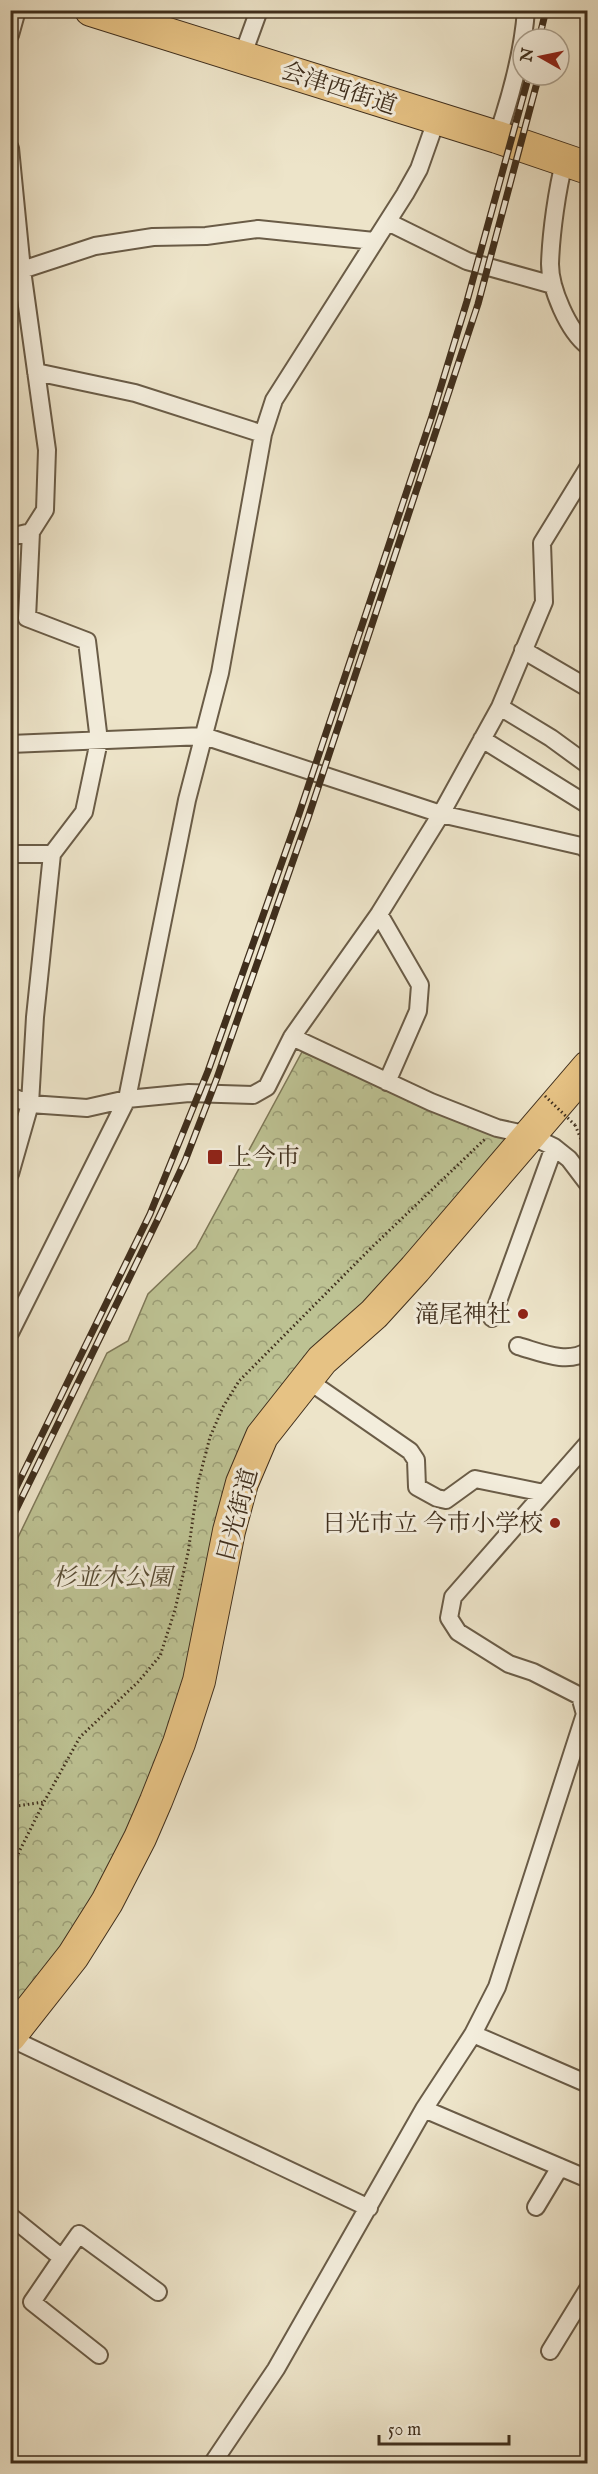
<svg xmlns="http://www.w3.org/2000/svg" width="598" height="2474" font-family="'IM FELL English','Noto Serif JP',serif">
<defs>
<pattern id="park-crowns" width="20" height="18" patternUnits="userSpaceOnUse" patternTransform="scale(1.5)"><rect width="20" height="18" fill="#bdc293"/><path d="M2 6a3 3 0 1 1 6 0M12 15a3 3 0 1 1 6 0" fill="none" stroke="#9b9e77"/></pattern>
</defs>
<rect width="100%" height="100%" fill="#ede4c9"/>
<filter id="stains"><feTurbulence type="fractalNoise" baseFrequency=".00333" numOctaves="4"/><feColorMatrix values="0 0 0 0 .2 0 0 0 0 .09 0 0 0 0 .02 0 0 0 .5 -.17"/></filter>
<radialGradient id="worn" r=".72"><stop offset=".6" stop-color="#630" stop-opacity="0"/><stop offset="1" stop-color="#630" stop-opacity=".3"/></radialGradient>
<path fill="url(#park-crowns)" stroke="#7e7858" stroke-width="1.5" d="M302,1052L485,1129L518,1139L261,1427L195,1680L99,1901L11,2016L10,1554L107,1353L128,1341L148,1294L196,1248Z"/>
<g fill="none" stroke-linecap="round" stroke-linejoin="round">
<defs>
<path id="street" d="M10,35L17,10
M242,57L259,10
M497,137C511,96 523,54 526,10
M10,148L22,270L47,450L45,510L31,532L27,618L87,641L99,741L84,812L52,854
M565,159C557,189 551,233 550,264C550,288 568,331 588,346
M388,222L467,261L553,285
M22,270L95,246L153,237L206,236L258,229L374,241
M36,372L135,393L263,434
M10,537L31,532
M523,650L588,688
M500,707L551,738L588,765
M482,739L588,805
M10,744L204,736L441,814L581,846L588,850
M10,854H52L35,1017L30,1104L10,1174
M379,914L420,985L418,1011L387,1082
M292,1037L431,1102L497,1128L529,1135L554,1147L569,1159L588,1184
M10,1096L30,1104L87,1108L127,1099L189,1093L253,1095L267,1087L292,1037L379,914L441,814L500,707L544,602L542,543L588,468
M492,1318L554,1147
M10,1333L127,1099L187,800L220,673L263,434L274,400L405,194L419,169L437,118
M518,1346C540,1352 567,1365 588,1351
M306,1379L410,1451L416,1460L417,1487L437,1498L446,1500L475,1479L544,1493
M473,2034L588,2084
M10,2038L369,2208
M424,2109L588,2179
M536,2207L560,2167
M10,2216L62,2258L32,2302L99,2355
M62,2258L79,2234L158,2292
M550,2351L588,2289
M212,2464L276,2369L424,2109L473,2034L497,1987L585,1714L580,1696L533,1672L509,1664L458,1632L449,1618L453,1597L588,1443"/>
<path id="highway" d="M91,10L497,137L588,168
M10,2036L73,1956L107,1902L140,1838L156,1801L179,1743L199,1681L229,1531L242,1483L262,1436L322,1360L374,1314L415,1269L588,1067"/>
</defs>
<use href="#street" stroke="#6a5c47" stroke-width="20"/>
<use href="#highway" stroke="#3f2e1c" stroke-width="34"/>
<path stroke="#3f2e1c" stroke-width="3" stroke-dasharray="1.5 3" stroke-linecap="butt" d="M575,1125L586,1151
M10,1807L44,1802
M10,1870L44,1802L80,1737L138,1682L160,1656L175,1610L188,1553L198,1483L210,1437L223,1407L239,1381L371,1248L485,1139"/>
<use href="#street" stroke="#f3eddc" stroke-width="16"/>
<use href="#highway" stroke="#e6c284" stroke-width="32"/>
<defs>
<path id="rail" d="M539,39L546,10
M10,1500L150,1214L208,1071L299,814L432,416L467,301L529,75
M10,1522L158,1219L185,1161L217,1078L308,818L478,304L539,75"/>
</defs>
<use href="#rail" stroke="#3f2e1c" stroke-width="7"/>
<use href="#rail" stroke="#f3eddc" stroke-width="4.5" stroke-dasharray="14" stroke-linecap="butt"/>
<path stroke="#3f2e1c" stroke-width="3" stroke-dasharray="1.5 3" stroke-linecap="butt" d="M545,1096L575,1125"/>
</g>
<g fill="#8f2418" stroke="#f3eddc" stroke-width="2">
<rect x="207" y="1149" width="16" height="16" rx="3"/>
<circle cx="523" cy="1314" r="6"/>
<circle cx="555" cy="1523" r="6"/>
</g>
<g text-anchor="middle" stroke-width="6" stroke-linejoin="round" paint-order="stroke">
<g font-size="24" fill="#3f2e1c" stroke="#f3eddc">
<text transform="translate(339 88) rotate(18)" y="8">会津西街道</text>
<text transform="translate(237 1515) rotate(-75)" y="8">日光街道</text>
</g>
<g font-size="24" fill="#3f2e1c" stroke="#f3eddc" text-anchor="end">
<text x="228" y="1165" text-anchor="start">上今市</text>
<text x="511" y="1322">滝尾神社</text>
<text x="543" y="1531">日光市立 今市小学校</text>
</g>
<g font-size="24" font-style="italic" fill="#584c34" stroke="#f3eddc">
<text x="112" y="1585">杉並木公園</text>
</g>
</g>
<rect width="598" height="2474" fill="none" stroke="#ede4c9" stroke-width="36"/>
<rect x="12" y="12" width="574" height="2450" fill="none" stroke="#3f2e1c" stroke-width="3"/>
<rect x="18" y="18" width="562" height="2438" fill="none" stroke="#3f2e1c" stroke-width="1.5"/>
<g transform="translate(541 57) rotate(279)"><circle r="28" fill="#f3eddc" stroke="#aba18f" stroke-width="1.5"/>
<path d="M0-4.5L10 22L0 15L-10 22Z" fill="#8f2418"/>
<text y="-9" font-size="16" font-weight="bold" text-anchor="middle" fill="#3f2e1c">N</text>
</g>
<path d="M379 2435v9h130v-9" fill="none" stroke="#3f2e1c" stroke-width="3"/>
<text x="388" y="2435" font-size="18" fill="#3f2e1c" stroke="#f3eddc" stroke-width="4.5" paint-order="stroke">50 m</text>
<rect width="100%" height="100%" filter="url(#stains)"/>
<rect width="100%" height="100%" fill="url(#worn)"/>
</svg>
